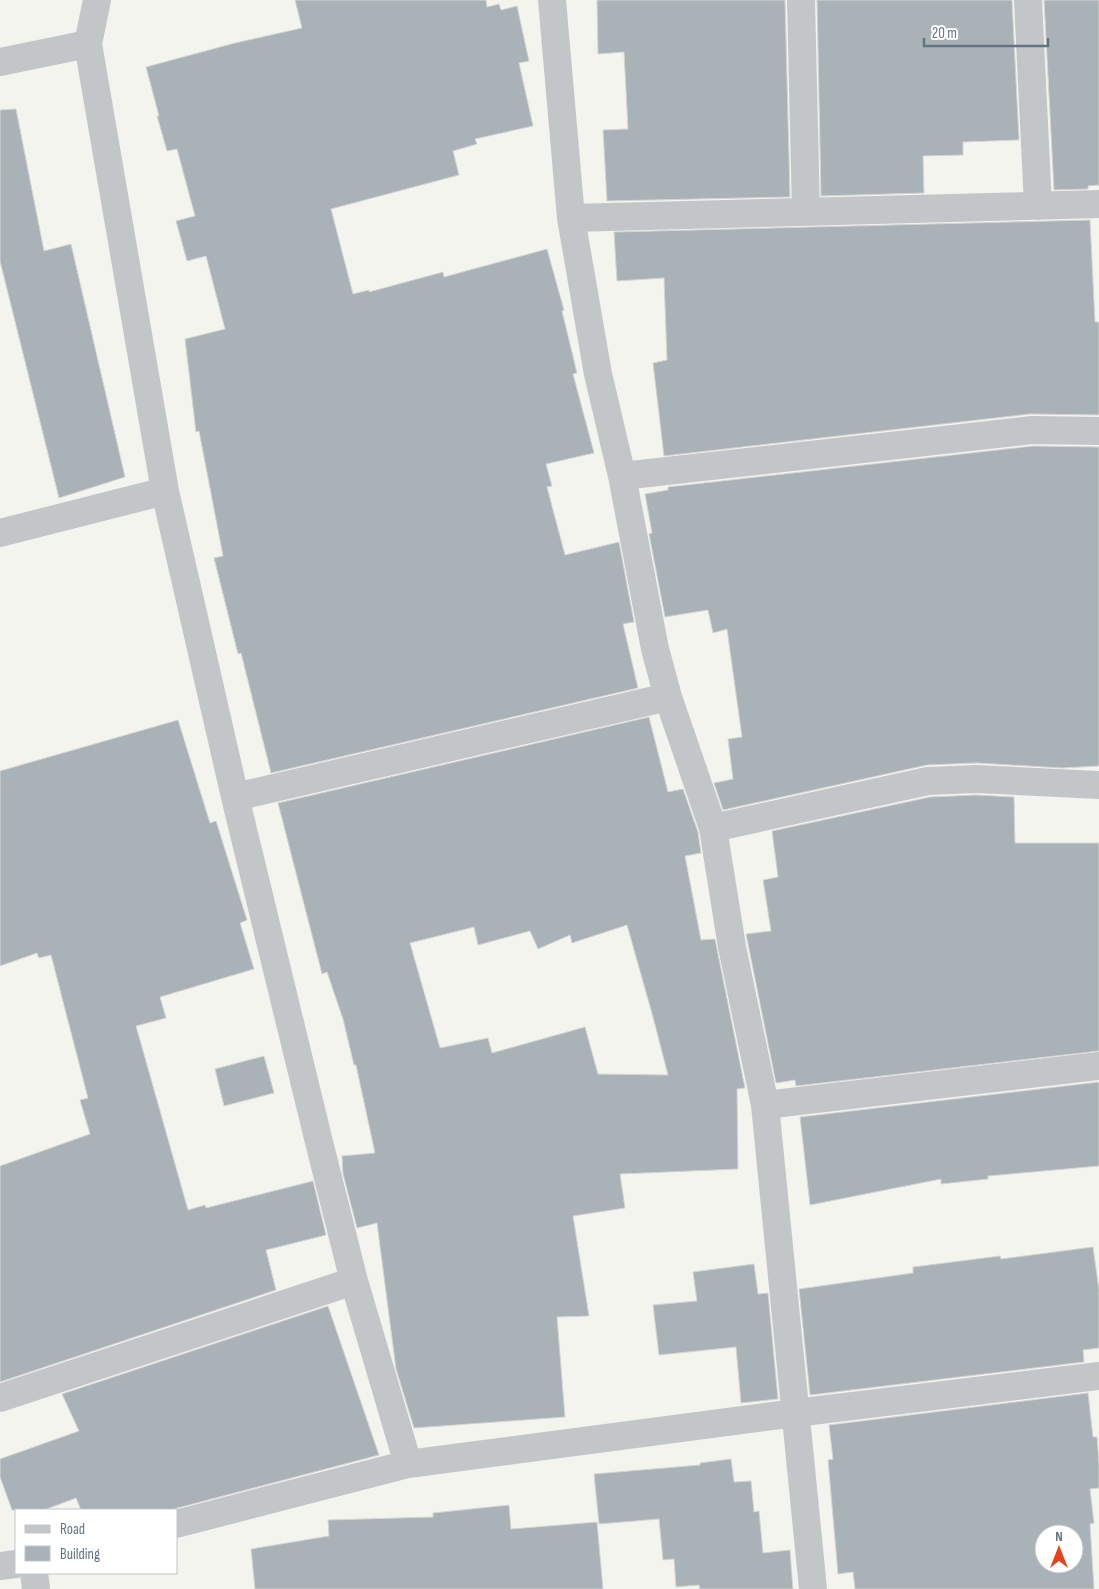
<svg xmlns="http://www.w3.org/2000/svg" width="1099" height="1589" font-family="'Sofia Sans Condensed',sans-serif">
<rect width="100%" height="100%" fill="#f4f4ef"/>
<path fill="#a9b2b6" stroke="#d5d5d2" fill-rule="evenodd" d="M295,0H486L487,7L499,4L501,10L517,6L529,61L519,63L533,126L475,139L477,144L453,151L459,175L331,209L353,294L369,290V292L443,272L444,277L547,249L564,310L562,311L577,373L573,374L594,453L546,464L552,486L547,487L565,555L619,542L634,622L623,624L638,688L271,773L241,653L238,654L214,558L223,556L199,431L196,432L185,339L225,329L206,256L187,261L176,221L195,216L177,149L167,151L157,116H159L146,67L235,43L302,28Z
M597,0H785L790,197L607,201L603,130L628,129L624,52L598,54Z
M817,0H1012L1019,140L963,142V155L923,156L924,193L821,196Z
M1044,0H1099V185L1088,186V189L1054,190Z
M16,109L44,251L71,244L125,477L59,498L0,261V110Z
M1090,220L1095,322H1099V415L1030,414L664,456L653,363L667,360L664,278L617,281L614,232Z
M1033,446L1099,447V766L1062,768L977,763L927,765L723,810L714,783L733,779L728,739L742,737L727,629L713,633L708,610L665,617L649,534L652,533L645,494L668,490V487Z
M649,717L668,792L683,789L698,832L701,853L685,856L701,940L715,939L745,1088L737,1089L738,1169L620,1174L625,1208L573,1216L589,1316L557,1317L565,1417L414,1428L396,1369L377,1223L357,1228L343,1174L342,1156L375,1153L356,1065H354L343,1019L327,972L322,974L278,803ZM627,925L653,1017L668,1075L598,1074L585,1027L492,1053L488,1038L440,1048L410,943L474,927L478,945L530,931L538,949L570,935L572,943Z
M178,720L210,823L216,821L247,920L240,923L254,969L160,997L166,1018L136,1026L188,1210L205,1205L206,1208L313,1181L326,1235L266,1250L276,1290L0,1382V1166L90,1134L80,1100L88,1098L51,955L39,958L37,953L0,966V771Z
M976,795L1014,797L1015,843H1099V1051L796,1086L795,1080L776,1083L746,934L771,931L763,880L778,877L772,831L930,797Z
M264,1056L274,1093L224,1106L215,1069Z
M1099,1082V1166L988,1176V1179L941,1184V1179L810,1205L800,1117Z
M1093,1247L1099,1290V1348L1083,1350L1084,1362L810,1395L799,1289L913,1273V1267L1000,1256L1001,1259Z
M754,1264L758,1294L768,1293L778,1399L741,1403L736,1347L659,1355L653,1305L697,1301L693,1272Z
M328,1306L379,1455L170,1510H81L76,1498L44,1510H12L0,1477V1459L79,1431L62,1394Z
M1088,1393L1093,1437H1097L1099,1463V1488L1090,1489L1094,1523L1090,1524L1094,1589H855L853,1572L838,1574L828,1460L833,1459L829,1425ZM1044,1534H1074V1564H1044Z
M731,1459L734,1482L751,1481L754,1512L759,1511L763,1553L790,1550L793,1589H700L699,1585L676,1587L674,1559L663,1560L659,1519L599,1524L594,1474L700,1465V1463Z
M509,1505L511,1529L597,1522L603,1589H255L251,1549L329,1536L328,1520L433,1517V1513Z"/>
<g fill="none" stroke-linecap="round" stroke-linejoin="round">
<path stroke="#c3c6c9" stroke-width="28" d="M97,0L88,44L165,491L235,797L319,1142L354,1281L408,1464
M552,0L571,218L598,374L622,476L655,649L668,697L713,828L732,947L765,1105L813,1589
M801,0L806,212
M1028,0L1038,206
M0,62L88,44
M571,218L1099,204
M622,476L1032,430L1099,431
M0,533L165,491
M235,797L668,697
M713,828L928,781L976,779L1099,785
M765,1105L1099,1066
M0,1398L354,1281
M176,1524L408,1464L795,1413L1099,1376
M0,1566L16,1564
M34,1573L36,1589"/>
</g>
<rect x="15" y="1509" width="162" height="65" fill="#ffffff" stroke="#c0c7cd"/>
<rect x="25" y="1525" width="25" height="8" fill="#c3c6c9" stroke="#c0c7cd"/>
<text x="60" y="1534" font-size="15" fill="#627481">Road</text>
<rect x="25" y="1546" width="25" height="15" fill="#a9b2b6" stroke="#c0c7cd"/>
<text x="60" y="1559" font-size="15" fill="#627481">Building</text>
<g transform="translate(1059 1549)"><circle r="24" fill="#ffffff" stroke="#c0c7cd"/>
<path d="M0-4L9 19L0 12L-9 19Z" fill="#e7421c"/>
<text y="-8" font-size="14" font-weight="bold" text-anchor="middle" fill="#627481">N</text>
</g>
<path d="M924 38v8h124v-8" fill="none" stroke="#627481" stroke-width="2.5"/>
<text x="932" y="38" font-size="15" fill="#627481" stroke="#ffffff" stroke-width="4" paint-order="stroke">20 m</text>
</svg>
